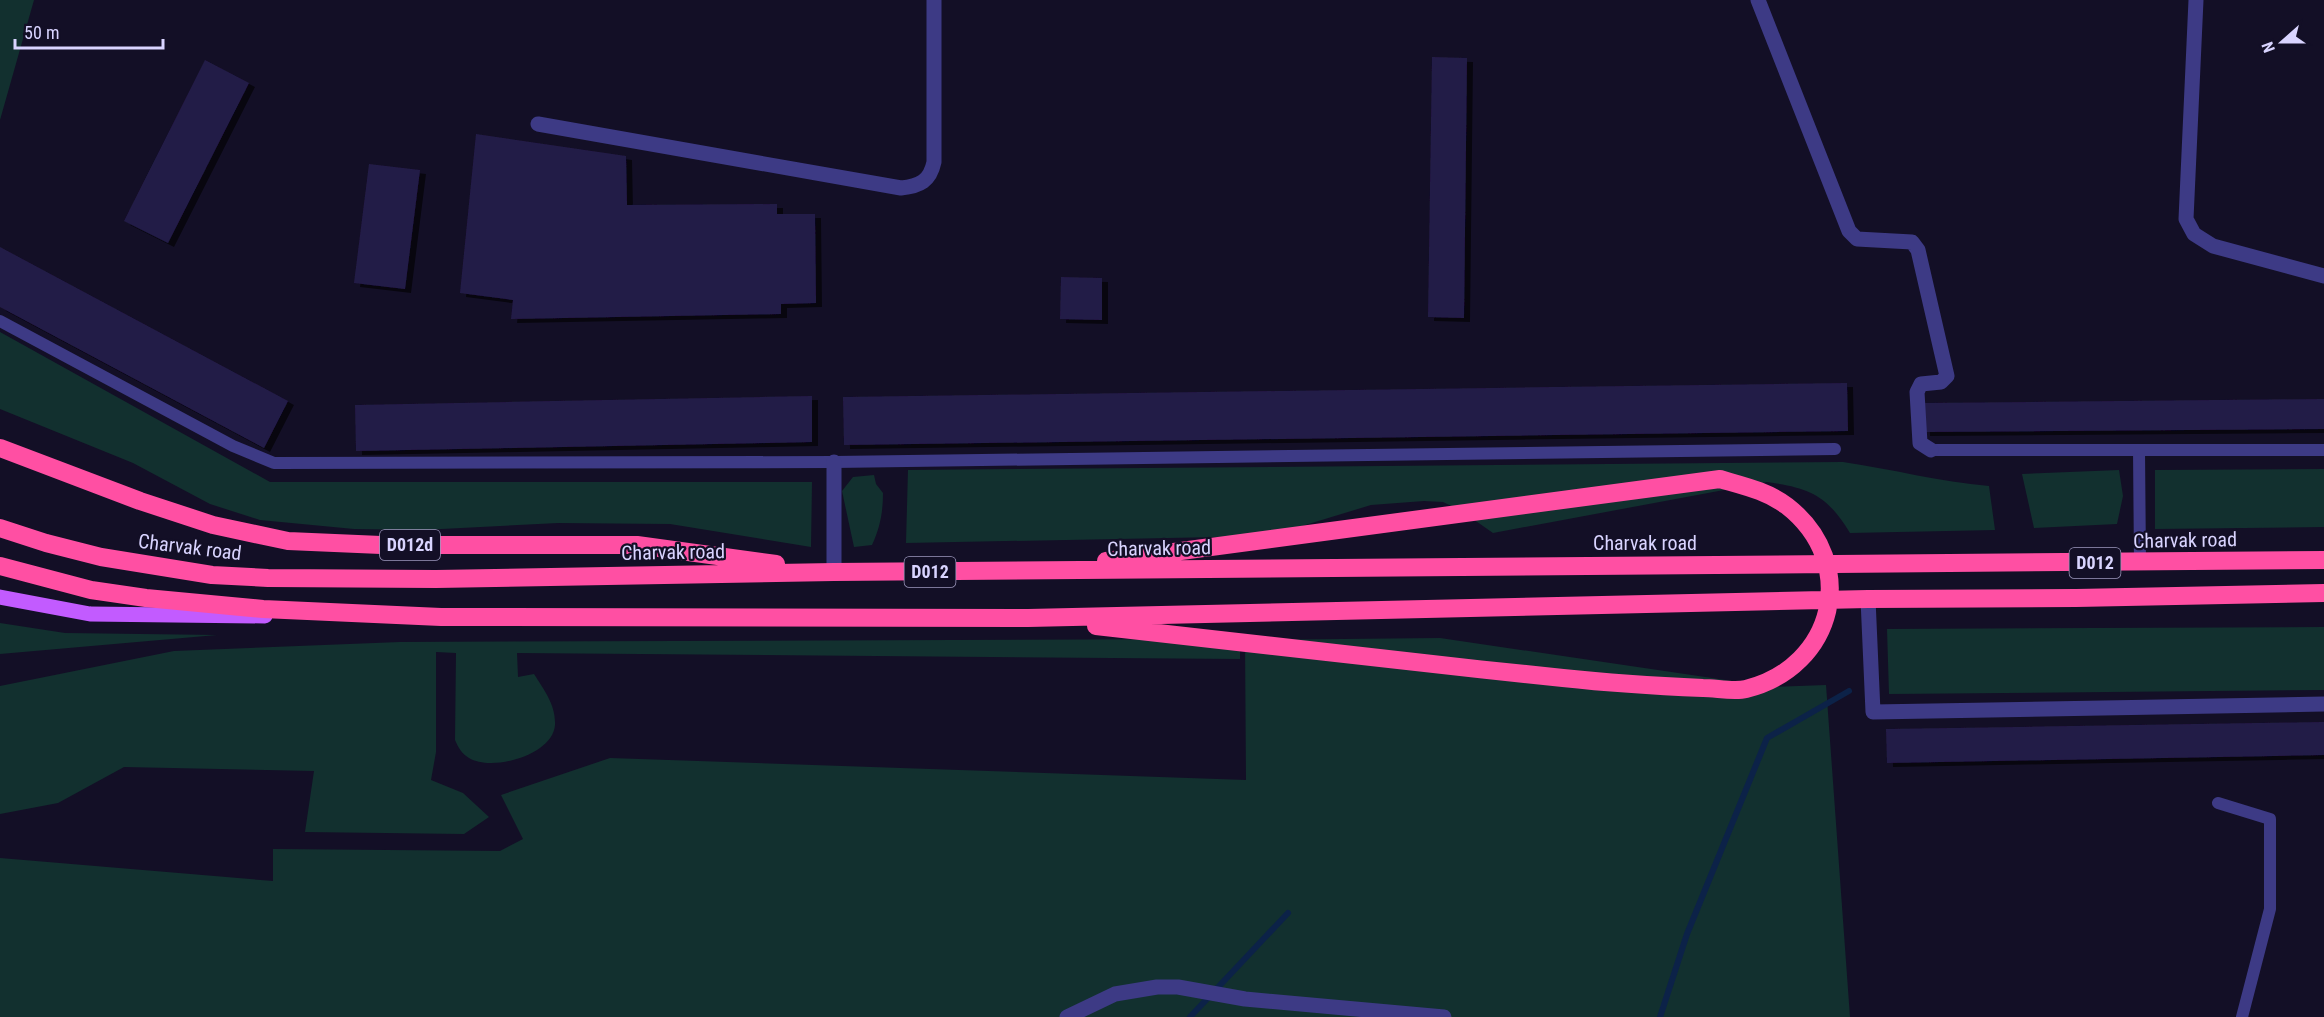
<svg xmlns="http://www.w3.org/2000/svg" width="2324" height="1017" font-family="'Roboto Condensed',sans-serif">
<defs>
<filter id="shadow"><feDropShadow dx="6" dy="4" stdDeviation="0" flood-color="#0009"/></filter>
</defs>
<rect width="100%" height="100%" fill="#130f26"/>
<path fill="#12302f" d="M0,0H34L0,120Z
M0,332L270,482H812L811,547L670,524L558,523L422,530L354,529L260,520L210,504L133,463L0,409Z
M1843,462C1892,469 1940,482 1989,486L1995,530L1850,533C1827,495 1810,488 1767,482L1493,533L1460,510L1443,502L1424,501L1371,505L1269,536L906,543L908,470Z
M2324,469V527L2155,529V470Z
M2119,470L2123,496L2117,524L2034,528L2022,474Z
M874,475L876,484L883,493C883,512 880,528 872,545L854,547L842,491L853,477Z
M0,623L65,633L217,635L0,654Z
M2324,627V690L1889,694L1887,629Z
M1440,638L1773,687L1826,685L1850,1017H0V858L273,881V849L500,851L523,839L501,795L610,758L1246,780L1245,640Z
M1240,639V659L517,653L518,677L534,674C544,690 556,705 555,725C553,755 492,772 469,758C462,754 458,747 455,740L456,653L436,652V752L431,780L463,793L489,817L464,834L305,832L314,771L124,767L58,803L0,814V686L174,651L400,642Z"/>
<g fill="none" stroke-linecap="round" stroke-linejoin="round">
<path stroke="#0c2248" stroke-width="6" d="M1190,1017L1288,913
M1660,1017L1687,934L1767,738L1849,691"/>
</g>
<path fill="#241b47" filter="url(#shadow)" d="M1432,57L1467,58L1464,318L1428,317Z
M205,60L249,83L168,243L124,221Z
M476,134L626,156L627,205L777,204V214H815L816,303L781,304V314L511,319L513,300L460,293Z
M369,164L420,170L405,289L354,283Z
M0,247L288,401L264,448L0,307Z
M1061,277L1102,278V320L1060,319Z
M1847,383L1848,431L844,445L843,397Z
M812,396V442L356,451L355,405Z
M2324,399V429L1924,432L1923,403Z
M2324,722V755L1887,763L1886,729Z"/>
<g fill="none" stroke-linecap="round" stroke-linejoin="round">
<path stroke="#3d3a85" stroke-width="12" d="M0,321L233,446L274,463L834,462L1835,449
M1931,450H2324
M2139,450L2140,563
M2218,803L2270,819V909L2242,1017"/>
<path stroke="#3d3a85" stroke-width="15" d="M1758,0L1849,231L1857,239L1912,242L1918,250L1947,376L1941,382L1921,384L1917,392L1920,443L1931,450
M2196,0L2186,219L2194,234L2213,246L2324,276
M538,124L901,188C920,186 930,181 934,162V0
M834,462V572
M1868,599L1873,712L2324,704
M1067,1017L1115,994L1157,987H1178L1245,999L1444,1017"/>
<path stroke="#c25bff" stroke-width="15" d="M0,597L90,614L265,616"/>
<path stroke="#ff4fa3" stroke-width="18" d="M0,448L140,501L213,525L288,541L381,545H637L776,564
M0,528L46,543L101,557L212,575L268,578L436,579L834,572L2324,560
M0,566L91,590L146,598L263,609L441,617L1028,618L1868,599L2076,598L2324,593
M1096,626C1251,644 1407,662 1563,678C1609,683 1656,686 1703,688C1716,688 1734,692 1746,689C1835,667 1860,563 1787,506C1767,491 1744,486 1720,479L1106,561"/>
</g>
<g text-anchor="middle" stroke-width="4.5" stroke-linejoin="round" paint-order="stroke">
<g fill="#130f26" stroke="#9e99be" stroke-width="1.5">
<rect x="380" y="530" width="60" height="30" rx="4.5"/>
<rect x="2069.5" y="548" width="51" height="30" rx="4.5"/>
<rect x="904.5" y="557" width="51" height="30" rx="4.5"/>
</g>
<g font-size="18" font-weight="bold" fill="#d9d4ff">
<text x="410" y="551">D012d</text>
<text x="2095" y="569">D012</text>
<text x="930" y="578">D012</text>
</g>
<g font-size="20" fill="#d9d4ff" stroke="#130f26">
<text transform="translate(2185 540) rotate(-1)" y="7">Charvak road</text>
<text x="1645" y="550">Charvak road</text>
<text transform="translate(190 547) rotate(7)" y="7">Charvak road</text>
<text transform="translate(1159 548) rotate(-1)" y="7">Charvak road</text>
<text transform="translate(673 552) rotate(-1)" y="7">Charvak road</text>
</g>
</g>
<g transform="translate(2282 42) rotate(249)" stroke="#130f26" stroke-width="4.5" paint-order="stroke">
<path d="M0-4.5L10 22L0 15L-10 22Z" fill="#d9d4ff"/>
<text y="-9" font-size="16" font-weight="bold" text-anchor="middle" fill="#d9d4ff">N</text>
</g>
<path d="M15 39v9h148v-9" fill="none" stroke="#d9d4ff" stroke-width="3"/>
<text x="24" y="39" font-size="18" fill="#d9d4ff" stroke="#130f26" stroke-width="4.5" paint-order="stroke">50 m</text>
</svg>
